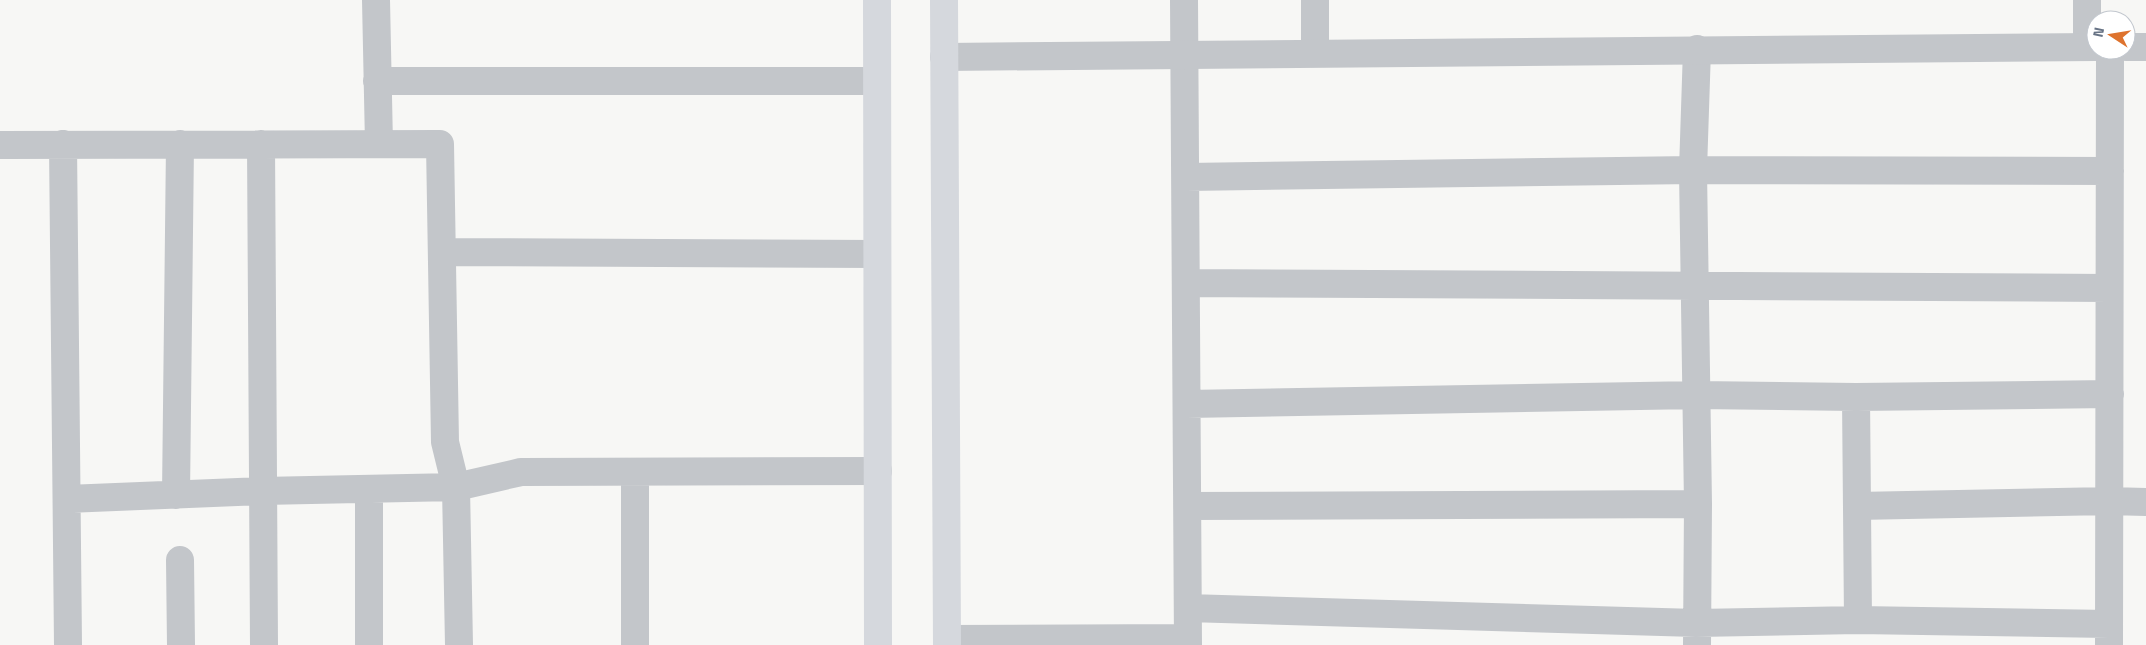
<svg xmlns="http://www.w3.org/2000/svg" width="2146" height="645" font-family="'Titillium Web',sans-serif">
<rect width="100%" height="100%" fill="#f7f7f5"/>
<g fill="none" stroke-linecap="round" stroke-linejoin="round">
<path stroke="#c3c6ca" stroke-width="28" d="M376,0L379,144
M1184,0L1188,645
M1315,0V53
M2087,47V0
M377,81H877
M63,144L68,645
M261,144L264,645
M0,145L440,144L445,442L456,487L459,645
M1186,177L1693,170L2110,171
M442,252L877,254
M1186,283L2109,288
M1856,397L1858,620
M1187,404L1697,395L1856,397L2110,394
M635,472V645
M369,489V645
M176,495L180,144
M67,499L262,491L456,487L521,472L878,471
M1188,506L1698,504
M1857,506L2109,501L2146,502
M180,560L181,645
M1188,608L1696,623L1858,620L2109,624
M947,639L1188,638
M1697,645L1698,504L1693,170L1697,49
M2109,645L2110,50"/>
<path stroke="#c3c6ca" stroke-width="28" d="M2126,47H2146
M944,57L2096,47"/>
<path stroke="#d5d8dd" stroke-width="28" d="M877,0L878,645
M944,0L947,645"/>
</g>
<g transform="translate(2111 35) rotate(282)"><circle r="24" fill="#ffffff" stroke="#c2c7ce"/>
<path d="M0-4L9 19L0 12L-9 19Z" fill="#de732e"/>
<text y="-8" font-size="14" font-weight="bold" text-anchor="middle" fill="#677385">N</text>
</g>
</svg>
